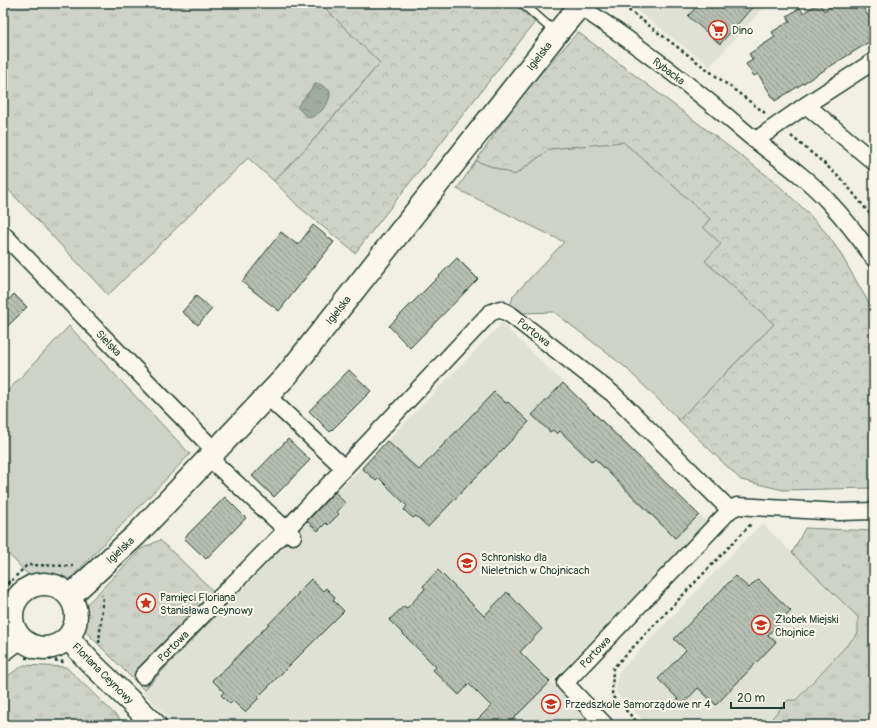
<svg xmlns="http://www.w3.org/2000/svg" width="877" height="728" font-family="Pangolin,sans-serif">
<defs>
<pattern id="grass-tufts" width="24" height="20" patternUnits="userSpaceOnUse"><rect width="24" height="20" fill="#cfd2c8"/><path d="M3 7l-1-3M5 7V3M7 7l1-3M15 17l-1-3M17 17v-4M19 17l1-3" fill="none" stroke="#b1b5ac"/></pattern>
<pattern id="forest-crowns" width="20" height="18" patternUnits="userSpaceOnUse"><rect width="20" height="18" fill="#cfd2c8"/><path d="M2 6a3 3 0 1 1 6 0M12 15a3 3 0 1 1 6 0" fill="none" stroke="#b1b5ac"/></pattern>
<pattern id="water-ripples" width="26" height="14" patternUnits="userSpaceOnUse"><rect width="26" height="14" fill="#a2aba1"/><path d="M2 4q2-2 4 0t4 0M15 11q2-2 4 0t4 0" fill="none" stroke="#838c84"/></pattern>
<pattern id="building-back-hatch" width="6" height="6" patternUnits="userSpaceOnUse"><rect width="6" height="6" fill="#b7beb3"/><path d="M-1 5l2 2M0 0l6 6M5-1l2 2" fill="none" stroke="#949c92"/></pattern>
</defs>
<rect width="100%" height="100%" fill="#f2f0e5"/>
<filter id="ink" filterUnits="userSpaceOnUse"><feTurbulence type="fractalNoise" baseFrequency=".025" numOctaves="2"/><feDisplacementMap in="SourceGraphic" scale="8" xChannelSelector="R" yChannelSelector="G"/><feConvolveMatrix kernelMatrix="1 2 1 2 8 2 1 2 1" color-interpolation-filters="sRGB"/></filter>
<g filter="url(#ink)">
<path fill="#e0e1d6" d="M631,3H768L710,66L629,5Z
M502,323L707,522L551,682L591,725H176L142,692Z
M762,523L858,617V633L796,700H788L766,725H648L616,693L618,673Z"/>
<path fill="url(#grass-tufts)" stroke="#77887e" d="M3,3H320L380,63L308,146L274,181L248,158L108,295L4,185L3,186Z
M805,528L874,531V725H766L788,700H796L858,633V617L792,553Z
M160,540L227,604L144,690L79,625L87,604L141,549Z
M24,665L66,667L126,725H47L29,720L27,725H3V679Z"/>
<path fill="url(#forest-crowns)" stroke="#77887e" d="M320,3H512L535,22L355,253L299,207L274,181L308,146L380,63Z
M578,32L774,181L807,212L827,234L839,251L874,312V488L783,490L741,480L679,420L774,324L705,261L703,227L709,219L656,170L623,143L550,149L515,175L476,161L524,92Z"/>
<path fill="#cfd2c8" stroke="#77887e" d="M623,142L656,170L710,219L703,227L721,244L705,261L774,324L679,420L625,367L554,312L523,313L511,304L513,296L564,242L457,189L476,161L515,175L550,149Z
M69,326L190,454L69,580L32,579L3,548V396Z"/>
<path fill="url(#water-ripples)" stroke="#6e7f75" d="M315,84H320L330,91C330,105 322,112 310,118L306,116L297,107Z"/>
<path fill="url(#building-back-hatch)" stroke="#1f3d34" d="M700,3H756L720,44L688,16Z
M819,3L824,11L837,3H860L874,25V39L775,101L758,74L754,76L746,64L753,60L749,54L775,37L772,32L790,21L787,16L800,8L803,13Z
M313,225L334,242L279,311L242,282L281,232L298,245Z
M457,258L478,279L410,348L389,326Z
M14,294L27,307L3,331V306Z
M196,296L212,309L198,325L182,312Z
M349,370L371,391L330,432L309,411Z
M563,383L699,515L675,538L595,459L592,462L560,431L557,434L553,430L550,432L532,415Z
M494,392L506,403L508,402L529,422L428,527L416,516L413,518L404,510L407,506L379,478L376,481L362,468L387,441L419,470Z
M288,439L310,460L274,497L252,476Z
M335,492L345,503L337,512L339,514L328,525L326,523L318,531L307,521Z
M225,497L246,518L206,559L184,538Z
M438,570L484,616L507,592L542,629L520,652L550,682L507,725H472L491,706L469,684L459,695L433,670L436,667L389,620L404,606L407,608L425,589L423,586Z
M735,576L749,588L758,579L791,611L768,635L776,642L716,705L698,688L683,704L658,679L686,650L674,639Z
M311,579L323,591L326,588L335,597L333,600L344,611L258,697V699L245,712L233,701L230,704L221,695L224,692L212,680L227,667L298,594V592Z"/>
<g fill="none" stroke-linecap="round" stroke-linejoin="round">
<defs>
<path id="lane" d="M522,3L556,33"/>
<path id="street" d="M579,6C639,45 696,90 750,136C776,157 804,175 827,200C844,218 860,238 874,259
M806,105L874,162
M756,140L806,105L874,61
M3,234L215,451
M267,396L344,468
M209,458L293,536
M143,676L286,530L490,313L500,309L511,315L613,394L730,510
M605,725L565,683L730,510L737,506L840,512L874,511"/>
<path id="secondary" d="M12 616a32 32 0 1 1 64 0a32 32 0 1 1-64 0Z
M70,596L136,535L287,375L557,33L582,3
M68,638L90,662L155,725
M3,650L20,637"/>
</defs>
<use href="#lane" stroke="#1f3d34" stroke-width="11"/>
<use href="#street" stroke="#1f3d34" stroke-width="19"/>
<use href="#secondary" stroke="#1f3d34" stroke-width="25"/>
<path stroke="#1f3d34" stroke-width="2.5" stroke-dasharray="3 3" stroke-linecap="butt" d="M619,3L765,113
M791,136L825,164L845,183L874,219
M3,577L21,593
M3,589L27,565L73,566
M99,643L103,597L101,595
M25,658H41L64,662
M640,725L612,696L613,668L752,523"/>
<use href="#lane" stroke="#fbf7ec" stroke-width="8"/>
<use href="#street" stroke="#fbf7ec" stroke-width="16"/>
<use href="#secondary" stroke="#fbf7ec" stroke-width="22"/>
</g>
</g>
<defs>
<symbol id="supermarket-ring" viewBox="-11 -11 22 22"><circle r="9.5" fill="#fbf7ec" stroke="#c8321e" stroke-width="1.5"/><path d="M-6-5.5h2.5l.6 2H6L4.5 2H-2.5L-4.4-4H-6ZM-1.5 3.2a1.3 1.3 0 1 0 .1 0ZM3 3.2a1.3 1.3 0 1 0 .1 0Z" fill="#c8321e"/></symbol>
<symbol id="school-ring" viewBox="-11 -11 22 22"><circle r="9.5" fill="#fbf7ec" stroke="#c8321e" stroke-width="1.5"/><path d="M0-5L7-2L0 1L-7-2ZM-4 1L0 2.5L4 1V4Q0 6-4 4Z" fill="#c8321e"/></symbol>
<symbol id="sight-ring" viewBox="-11 -11 22 22"><circle r="9.5" fill="#fbf7ec" stroke="#c8321e" stroke-width="1.5"/><path d="M0-6L1.8-2.2L6-1.7L2.9 1.2L3.7 5.4L0 3.3L-3.7 5.4L-2.9 1.2L-6-1.7L-1.8-2.2Z" fill="#c8321e"/></symbol>
</defs>
<g fill-rule="evenodd">
<use href="#supermarket-ring" x="707" y="19" width="22" height="22"/>
<use href="#school-ring" x="456" y="552" width="22" height="22"/>
<use href="#sight-ring" x="135" y="592" width="22" height="22"/>
<use href="#school-ring" x="750" y="614" width="22" height="22"/>
<use href="#school-ring" x="540" y="693" width="22" height="22"/>
</g>
<g text-anchor="middle" stroke-width="4" stroke-linejoin="round" paint-order="stroke">
<g font-size="11" fill="#1f3d34" stroke="#fbf7ec" text-anchor="start">
<text x="732" y="34">Dino</text>
<text x="481" y="561">Schronisko dla<tspan x="481" dy="13">Nieletnich w Chojnicach</tspan></text>
<text x="160" y="601">Pamięci Floriana<tspan x="160" dy="13">Stanisława Ceynowy</tspan></text>
<text x="775" y="623">Żłobek Miejski<tspan x="775" dy="13">Chojnice</tspan></text>
<text x="565" y="708">Przedszkole Samorządowe nr 4</text>
</g>
<g font-size="11" fill="#1f3d34" stroke="#fbf7ec">
<text transform="translate(539 56) rotate(-52)" y="4">Igielska</text>
<text transform="translate(669 71) rotate(37)" y="4">Rybacka</text>
<text transform="translate(338 310) rotate(-52)" y="4">Igielska</text>
<text transform="translate(534 332) rotate(38)" y="4">Portowa</text>
<text transform="translate(109 343) rotate(46)" y="4">Sielska</text>
<text transform="translate(120 550) rotate(-43)" y="4">Igielska</text>
<text transform="translate(173 646) rotate(-45)" y="4">Portowa</text>
<text transform="translate(595 652) rotate(-46)" y="4">Portowa</text>
<text transform="translate(103 673) rotate(45)" y="4">Floriana Ceynowy</text>
</g>
</g>
<rect width="877" height="728" fill="none" stroke="#fbf7ec" stroke-width="16"/>
<rect x="8" y="8" width="861" height="712" fill="none" stroke="#1f3d34" stroke-width="1.5" filter="url(#ink)"/>
<path d="M731 702v6h53v-6" fill="none" stroke="#1f3d34" stroke-width="2"/>
<text x="737" y="702" font-size="12" fill="#1f3d34" stroke="#fbf7ec" stroke-width="3" paint-order="stroke">20 m</text>
</svg>
